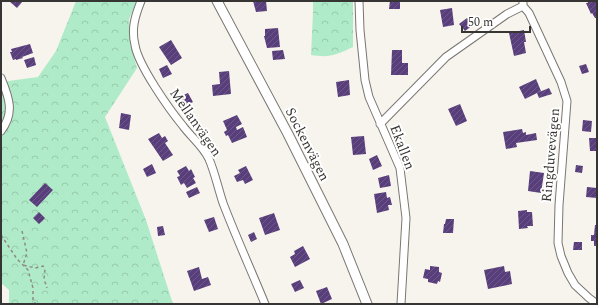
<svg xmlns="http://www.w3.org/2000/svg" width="598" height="305" font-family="Spectral,serif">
<defs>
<pattern id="forest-crowns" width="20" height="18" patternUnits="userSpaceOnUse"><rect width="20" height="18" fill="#afebc8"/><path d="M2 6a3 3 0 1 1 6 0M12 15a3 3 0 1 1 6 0" fill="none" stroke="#97caac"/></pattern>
<pattern id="building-hatch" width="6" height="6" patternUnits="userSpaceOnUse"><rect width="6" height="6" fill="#583e7a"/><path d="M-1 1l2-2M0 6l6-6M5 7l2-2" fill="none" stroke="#6d5888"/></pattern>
</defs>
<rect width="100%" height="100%" fill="#f7f4ee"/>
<path fill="url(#forest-crowns)" d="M76,1H137L129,19L131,46L137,68L105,117L146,220L173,304H9V290L1,283V82L38,77L56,51Z
M313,1H353V47C336,55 330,58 311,55L313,12Z"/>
<path fill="url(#building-hatch)" d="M9,1H23L17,8Z
M253,1H266L267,11L256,12Z
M390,1H400V9H389Z
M587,1H597V18H595L592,13L591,14L586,3H588Z
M452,8L454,25L443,27L440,10Z
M467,18L473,25L465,31L459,24Z
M278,28L280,47L267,48L264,36H265V29Z
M524,30L526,42H524L526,53L514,56L509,33Z
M171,40L182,58L171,65L159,47Z
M30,44L33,53L22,57L23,58L16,60V59L13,60L10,52H12L11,49Z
M283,50L285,59L273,60L272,51Z
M392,50H402V63H408V75H391Z
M34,57L36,65L27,68L24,60Z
M586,64L589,72L582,74L579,66Z
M167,65L172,74L163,78L159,69Z
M229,71L231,94L213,96L212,85L220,84L219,72Z
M536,79L541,91L525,99L519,87Z
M349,80L350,95L338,97L336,82Z
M549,88L552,94L539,98L537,93Z
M188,93L193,102L184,107L179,97Z
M460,104L467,121L456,126L448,109Z
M121,113L131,115L129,130L119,128Z
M237,115L242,124L236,127L237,130L243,127L247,137L232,143L228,135L226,136L224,132L227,130L223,121Z
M583,120L592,121L591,132L582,131Z
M522,129L523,133L526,132V135L536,133L537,140L516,143L517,147L506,149L503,132Z
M159,133L162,138L165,136L168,141L165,143L173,155L163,161L148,139Z
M364,136L366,154L353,155L351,137Z
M589,138H597V151H590Z
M377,155L382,166L373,170L369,159Z
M152,164L156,173L147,177L143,169Z
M576,165L583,166L582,173L575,172Z
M186,166L189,171L191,169L195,177L193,178L196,183L187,188L184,183L181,185L177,177L180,176L177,171Z
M246,166L253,180L245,184L243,180L237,182L234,176L240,173L238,170Z
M530,171L544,173L541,193L528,191Z
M389,175L391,186L380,188L378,178Z
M45,183L53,190L37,207L29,200Z
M197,187L200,193L189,198L186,192Z
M587,187L597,188V198L586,197Z
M386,192L387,198L390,197L392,205H388L389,210L377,213L374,194Z
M527,210V212H532L533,226H527L528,228L519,229L518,211Z
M39,212L45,218L39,224L33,218Z
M274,213L280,230L265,235L259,218Z
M214,217L218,229L209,232L204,220Z
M446,219H454L453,233H443L444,224H445Z
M595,225H597V246H594V241H591V235H594Z
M163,226L165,235L158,236L157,227Z
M254,232L257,239L251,242L248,235Z
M574,242H582V250H573Z
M303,246L310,259L295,267L290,257L295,254L294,251Z
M430,266L439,267V272L442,273L440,282L438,281L437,284L428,282V279L423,278L425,269L430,270Z
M504,266L505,272L510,271L512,284L488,289L484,270Z
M199,267L202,279L208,277L211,285L194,291L187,271Z
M300,280L304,288L295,292L291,284Z
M327,287L332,299L321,304L316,291Z"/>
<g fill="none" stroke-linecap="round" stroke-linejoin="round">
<defs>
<path id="minor" d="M141,1C135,16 131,29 135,45C138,65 169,109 183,126C191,137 203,146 209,159C215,173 218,188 223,203C236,237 251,270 265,304
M359,1L360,30L365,80L369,97L400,168L406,218L401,304
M523,6L529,13L561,82L567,101L559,205L558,243L561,256L568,273L575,285L589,298L597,304
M1,78C9,97 15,113 1,131
M380,124L446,57L507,14L523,6V2"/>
<path id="tertiary" d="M217,1L288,134L343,244L367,304"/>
</defs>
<use href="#minor" stroke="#7a7671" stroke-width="9"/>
<use href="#tertiary" stroke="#7a7671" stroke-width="11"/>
<path stroke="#8d8b87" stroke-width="1.5" stroke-dasharray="3 3" stroke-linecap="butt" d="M22,231L27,253L23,265L35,268L43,266L45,269L44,279L47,288
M1,235L17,259L28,270L33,288V301L36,304"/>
<use href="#minor" stroke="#fff" stroke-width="7"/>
<use href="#tertiary" stroke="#fff" stroke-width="9"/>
</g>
<g text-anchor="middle" stroke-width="4" stroke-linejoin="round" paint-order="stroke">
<g font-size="14" fill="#373533" stroke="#fff">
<text transform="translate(196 122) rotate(55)" y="5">Mellanvägen</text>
<text transform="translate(308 144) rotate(63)" y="5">Sockenvägen</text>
<text transform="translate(403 147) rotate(69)" y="5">Ekallen</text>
<text transform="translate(550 155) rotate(-85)" y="5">Ringduvevägen</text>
</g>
</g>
<rect width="598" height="305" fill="none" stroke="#373533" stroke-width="4"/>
<path d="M462 26v6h68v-6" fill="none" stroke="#373533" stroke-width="2"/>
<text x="468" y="26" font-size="12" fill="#373533" stroke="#ffffff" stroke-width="3" paint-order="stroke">50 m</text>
</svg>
